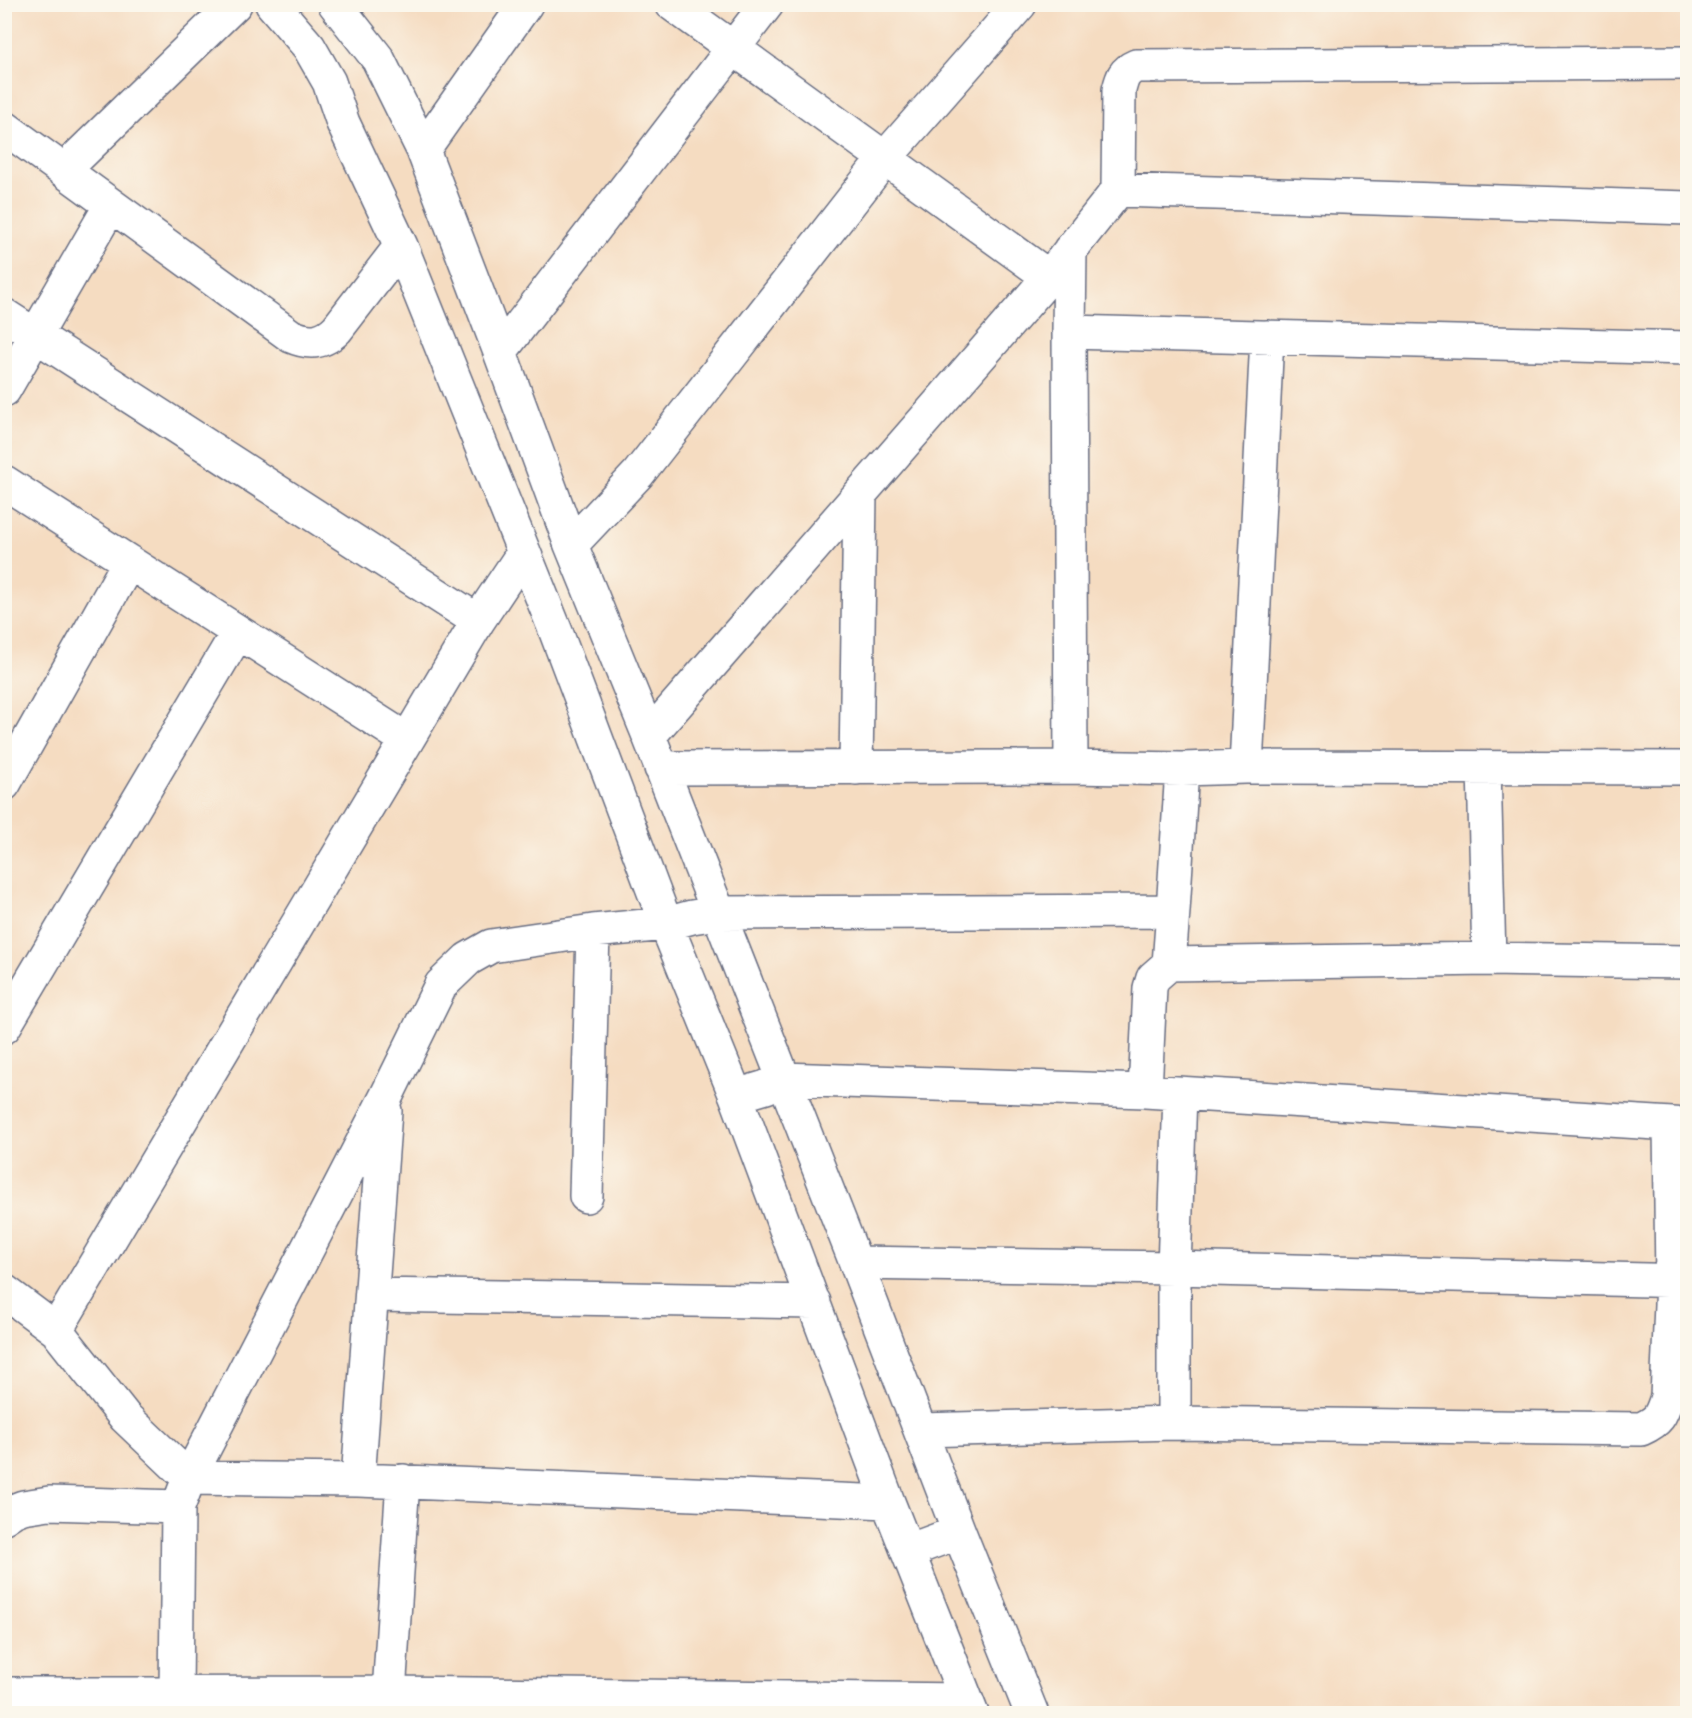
<svg xmlns="http://www.w3.org/2000/svg" width="1692" height="1718" font-family="'Playpen Sans',sans-serif">
<rect width="100%" height="100%" fill="#fbf7ec"/>
<filter id="ink" filterUnits="userSpaceOnUse"><feTurbulence type="fractalNoise" baseFrequency=".0167" numOctaves="2"/><feDisplacementMap in="SourceGraphic" scale="12" xChannelSelector="R" yChannelSelector="G"/><feConvolveMatrix kernelMatrix="1 2 1 2 8 2 1 2 1" color-interpolation-filters="sRGB"/></filter>
<filter id="wash" filterUnits="userSpaceOnUse"><feTurbulence type="fractalNoise" baseFrequency=".008" numOctaves="4" result="noise"/><feDisplacementMap in="SourceGraphic" scale="24" xChannelSelector="R" yChannelSelector="G"/><feGaussianBlur stdDeviation="1.35" result="paint"/><feColorMatrix in="noise" values="0 0 0 0 0 0 0 0 0 0 0 0 0 0 0 0 0 1.4 0 .05"/><feComposite in="paint" operator="in"/></filter>
<g filter="url(#wash)">
<rect width="100%" height="100%" fill="#f5dcc1"/>
</g>
<g filter="url(#ink)">
<g fill="none" stroke-linecap="round" stroke-linejoin="round">
<defs>
<path id="minor" d="M272,4L309,47L329,82L343,123L401,246L556,632L666,924L736,1096L888,1502
M335,4L378,59L423,150L500,352L571,545L649,736L856,1263L959,1532L1032,1714
M672,4L1049,277L1118,190L1688,208
M4,127L291,336C309,344 323,343 337,329L401,246
M423,150L526,4
M64,170L235,4
M1118,190L1119,90C1122,78 1124,71 1136,66L1688,63
M1070,250L1069,332L1688,348
M4,315L478,621
M1069,332L1071,767L1182,769L1246,767L1688,768
M500,352L767,4
M4,390L111,205
M4,482L407,740
M571,545L638,474L885,158L1020,4
M649,736L1049,277
M1246,767L1267,337
M661,768L1071,767
M856,768L860,494
M1484,768L1489,959
M4,784L129,562
M1173,911L1182,769
M4,1027L238,632
M1145,1091L1150,988L1153,978L1169,964
M736,1096L766,1087L782,1079L1145,1091L1688,1125
M586,1196L593,931
M856,1263L1174,1268L1688,1281
M4,1291L56,1330L125,1417L189,1478L358,1480L888,1502L972,1714
M373,1295L814,1302
M56,1330L478,621L524,552
M1174,1423V1268L1180,1094
M921,1430L1174,1423L1641,1429C1659,1421 1661,1416 1667,1397L1672,1281L1670,1125
M358,1480L385,1111
M4,1517L13,1511L23,1507L49,1503L178,1507
M908,1551L959,1532
M176,1693L178,1507L189,1478L386,1097L441,985L468,959L491,946L593,931L666,924L692,917L717,913L1173,911L1169,964L1489,959L1688,962
M389,1693L403,1481
M4,1694L389,1693L966,1700"/>
</defs>
<use href="#minor" stroke="#676c81" stroke-width="36"/>
<use href="#minor" stroke="#fff" stroke-width="33"/>
</g>
</g>
<rect width="1692" height="1718" fill="none" stroke="#fbf7ec" stroke-width="24"/>
</svg>
